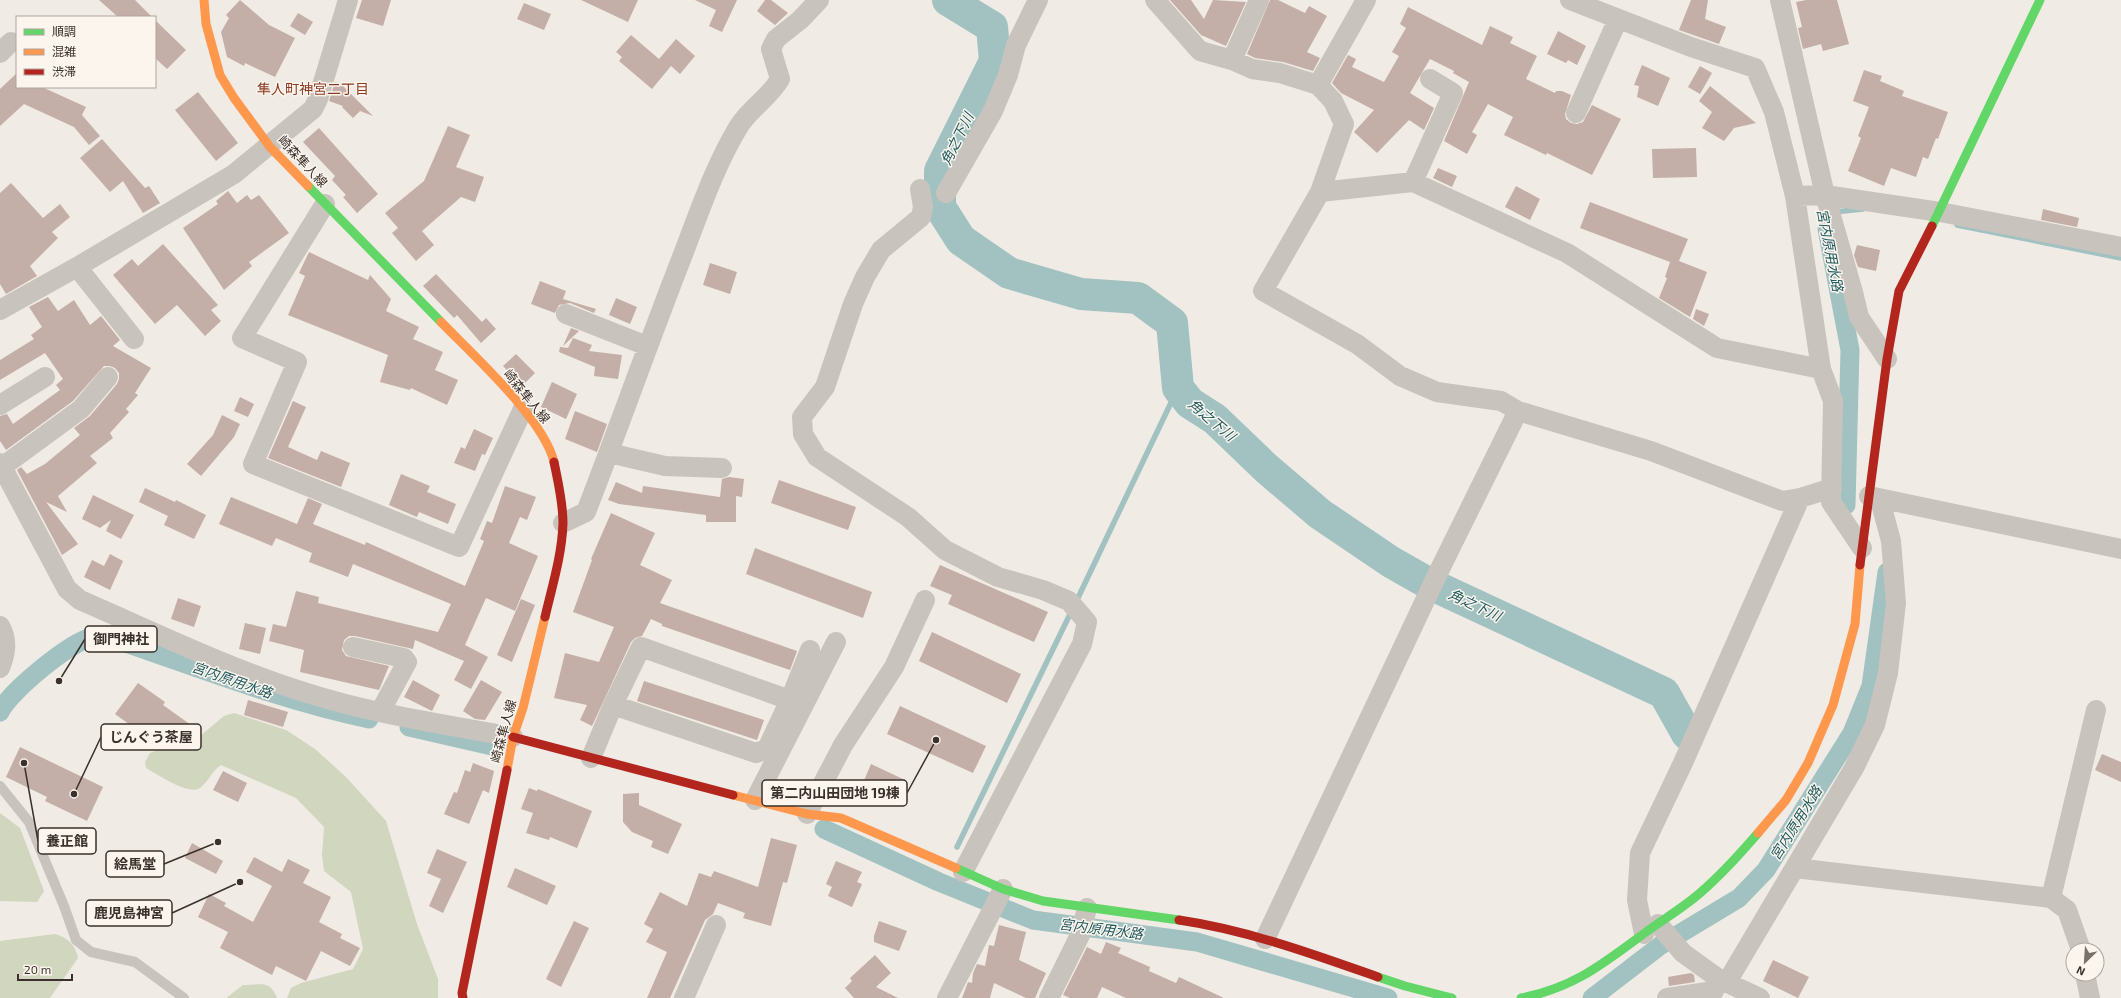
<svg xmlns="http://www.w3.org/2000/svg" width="2121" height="998" font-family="'Exo 2','Noto Sans JP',sans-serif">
<rect width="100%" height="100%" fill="#f0ebe5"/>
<path fill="#d1d6bf" d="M234,713L286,730L315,749L346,777L386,821L417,924L438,979V998H287L291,988L301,983L353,969L363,949L351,892L324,871L322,855L324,827L296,798L221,765C212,771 208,782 200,788C189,796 157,774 146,768L145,762L150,753L174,744L193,742L224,716Z
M0,813L20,828L44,891L37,902L0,901Z
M55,934C68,938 75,944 78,958L50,998H0V941Z
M243,985C261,985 270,980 277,998H226Z"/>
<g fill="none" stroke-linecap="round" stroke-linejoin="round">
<path stroke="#a1c2c1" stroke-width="5.5" d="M1834,212L1863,209
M1957,225L2121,258
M1076,602L1178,388
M957,847L1072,610
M939,882L942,878"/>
<path stroke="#a1c2c1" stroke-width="19" d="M1827,229L1850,350L1846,505
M0,712C9,692 70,642 92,637C97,636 103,637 108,637C194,666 279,700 369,719
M409,727L492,746
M824,829L939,882L1033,920L1197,942L1388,998
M1592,998L1661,945L1739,898L1766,870L1852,733L1871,686L1887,572"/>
<path stroke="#a1c2c1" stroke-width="32" d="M948,0L992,27L995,61L940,171V207L961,240L1009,273L1081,294L1138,298L1172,323L1178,388L1190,403L1215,419L1266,468L1320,514L1391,562L1428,583L1664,693L1687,734"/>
</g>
<path fill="#c3afa7" d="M99,0H135L152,17H118Z
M240,0L269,25L295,38L275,77L245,63L244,66L227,57L221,32L229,18L226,15Z
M362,0H391L383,26L356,18Z
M581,0H638L628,22Z
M695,0H737L722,32L709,26L716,10Z
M765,0H771L788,13L775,25L757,11Z
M1170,0H1191L1204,19L1213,0L1246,2L1226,46L1201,35Z
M1270,0H1278L1305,13L1309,6L1327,16L1307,52L1320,58L1313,71L1283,62L1255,58L1247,54Z
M1691,0H1708L1705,19L1726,27L1719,44L1679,30Z
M1806,0H1837L1849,44L1823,51L1821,44L1803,49L1798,28L1802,27L1796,2Z
M524,3L551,14L544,30L517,19Z
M1408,7L1482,45L1490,26L1513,37L1510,43L1537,56L1526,79L1555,93L1556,91H1562L1571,95L1565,114L1566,119L1571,123L1577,124L1583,122L1592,105L1621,119L1592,175L1547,153L1546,155L1504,135L1513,117L1488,104L1472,132L1477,135L1467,154L1444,141L1469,82L1453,73L1454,71L1430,59L1410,93L1434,108L1424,130L1409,120L1377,153L1354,132L1374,110L1341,93L1332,83L1348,55L1356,59L1352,67L1384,82L1399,56L1392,52L1406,28L1400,24Z
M298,13L313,22L305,35L290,26Z
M155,20L186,50L167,69L155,58Z
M1558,31L1586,46L1577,65L1568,60L1566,63L1547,54Z
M631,35L659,59L676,39L695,56L680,74L671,66L652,89L619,61L622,57L616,52Z
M1642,65L1670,78L1658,106L1637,97L1639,86L1634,85Z
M1700,66L1712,73L1700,94L1688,87Z
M1864,70L1882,76L1880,81L1904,91L1902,96L1948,112L1938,139L1936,138L1928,159L1923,157L1916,177L1891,168L1884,186L1848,171L1861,138L1858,136L1869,107L1853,101Z
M17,73V87H42L86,107L82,115L100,136L89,145L74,127L24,104L0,126V89Z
M335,82L341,84L373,116L360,111L353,118L342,107L343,106L329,101Z
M1710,86L1756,123L1734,128L1724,141L1702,128L1712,112L1699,101Z
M198,92L238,143L216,161L175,110Z
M448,126L470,135L456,167L484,177L475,202L461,197L422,231L434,245L416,261L392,233L398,228L385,213L424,181Z
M319,128L378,194L357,213L343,197L346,195L332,180L335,176L303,142Z
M102,139L145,188L149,186L160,203L143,213L123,181L110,192L80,158Z
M1696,148L1697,177L1653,178L1652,149Z
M1438,168L1457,176L1452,187L1433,178Z
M11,183L43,218L60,204L70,217L52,232L58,238L30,266L37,276L6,294L0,284V193Z
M1516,186L1540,199L1530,220L1505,207Z
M228,191L237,203L247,195L251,200L259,195L289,233L249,262L252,266L224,290L183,228L218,204L216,201Z
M1590,202L1688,239L1679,261L1707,272L1690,317L1659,298L1667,278L1665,277L1670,262L1580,228Z
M2043,209L2079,218L2077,227L2041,220Z
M163,244L218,305L211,310L221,321L205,336L177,305L155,324L113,275L132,259L138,266Z
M1857,245L1880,250L1876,271L1858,267L1854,255Z
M309,252L368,280L370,275L391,299L386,311L419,327L413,339L443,352L435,370L458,380L447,405L411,388L410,390L380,382L388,355L288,315L305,276L299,273Z
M710,263L737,272L730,294L703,285Z
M436,274L482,322L486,318L496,329L481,343L457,315L454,318L423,286Z
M540,281L566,291L563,299L596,309L594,313L570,303L559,305L555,313L531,304Z
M48,297L58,311L74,300L90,325L101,316L120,340L113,346L151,368L135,393L138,395L126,409L129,412L110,433L113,438L90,456L97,463L58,496L67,512L46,502L78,544L62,555L17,470L21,467L27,474L45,464L80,435L74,428L90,416L117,384L119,379V373L115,368L110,366H104L73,401L6,450L0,441V416L7,414L13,424L60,390L56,385L63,379L45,353L0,380V360L34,339L31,335L42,327L29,307Z
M616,298L637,307L630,324L609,315Z
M1696,309L1709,314L1704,326L1693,319Z
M571,328L579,331L563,346Z
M573,338L592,345L589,351L622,355L618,379L594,376L595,367L559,352L560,347L568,348Z
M516,354L535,373L522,386L503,366Z
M552,382L577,394L566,419L541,407Z
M240,397L254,404L248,417L234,411Z
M293,401L306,407L288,447L317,460L321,451L350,463L341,487L268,458Z
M575,411L607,424L597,452L565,439Z
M222,415L240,424L234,437L201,476L187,464L213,435Z
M474,429L493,438L485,455L482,454L475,471L454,463L461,447L465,449Z
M401,474L430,486L427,492L456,504L448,524L419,512L417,517L389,505Z
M729,477L744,479L742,497L736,496V522H706V515L619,504L608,500L616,482L642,493L643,486L720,497L722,479Z
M779,480L856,507L848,530L771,503Z
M505,486L536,497L527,520L520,517L509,543L538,556L515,611L486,598L465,645L488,657L471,689L454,680L464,661L415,640L413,649L355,636H349L344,640L342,650L346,656L389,666L379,690L300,672L304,650L269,641L273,624L286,627L296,591L319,597L318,603L438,632L451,604L353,564L348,577L309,562L312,553L276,538L272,546L219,524L231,497L297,524L308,498L322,504L313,524L365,545L366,542L465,586L484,541L480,539L487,521L492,523Z
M145,488L175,502L176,500L206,515L194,539L164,525L168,516L139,502Z
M93,495L134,515L121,539L106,531L111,520L100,528L82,519Z
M611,513L655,533L640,565L672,580L660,603L797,651L790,670L662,626V624L651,619L642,636L635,638L631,642L592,726L580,720L587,705L554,698L565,653L599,662L614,627L573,612L592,560L591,559Z
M755,548L872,592L863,618L746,574Z
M110,554L123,561L110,590L84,577L92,560L104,566Z
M940,565L1048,612L1034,642L948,604L952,595L930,586Z
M178,598L201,606L194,627L171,619Z
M521,599L535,605L512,662L497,655Z
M245,623L266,628L260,654L239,649Z
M932,632L1021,674L1007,703L919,661Z
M413,680L440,695L432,711L404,697Z
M481,680L502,692L485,720L475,719L463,711Z
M644,681L764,720L757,740L637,701Z
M138,683L165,702L163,705L198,730L187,745L172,735L164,745L151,735L148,738L115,714Z
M248,700L288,712L283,727L244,715Z
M900,706L986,746L973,773L887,734Z
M20,747L103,787L87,821L45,801L47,797L6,777Z
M2102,754L2121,762V782L2095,770Z
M473,763L494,771L489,793L483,790L469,824L444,814L454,792L457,793L465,770L470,772Z
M871,764L905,780L897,798L863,783Z
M223,771L247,783L238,802L213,790Z
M529,788L537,791L538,789L592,811L577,848L550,837L549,840L526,833L533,813L521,809Z
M639,793V805L682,824L668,854L651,847L653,841L632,832L623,822V794Z
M771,838L797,845L787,883L783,882L771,926L743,918L745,913L718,903L713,914L705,920L670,998H647L667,952L646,942L653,929L644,924L660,892L687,906L699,873L711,877L714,871L758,887Z
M192,843L223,861L216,874L185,858Z
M437,849L467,862L443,913L429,906L441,879L427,873Z
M254,857L282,872L288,859L310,870L303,883L331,897L319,922L342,934L340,938L360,948L350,966L321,951L306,981L276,966L272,975L220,948L228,932L198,917L209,894L226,903L224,906L253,922L272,886L246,872Z
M836,861L862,872L857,882L862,884L852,907L828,896L832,887L826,884Z
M515,868L556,886L547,905L507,887Z
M574,921L589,928L561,987L546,979Z
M879,921L907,931L899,951L874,942V936Z
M999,925L1026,932L1019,960L1046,973L1035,998H1026L994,983L990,998H962L968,982L972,983L973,973L977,964L985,966L989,945L994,946Z
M1106,942L1121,948L1118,953L1150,967L1149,971L1176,983L1179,977L1224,998H1126L1102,987L1097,998H1070L1063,995L1087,947L1101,954Z
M875,955L891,973L876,987L898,998H854L845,988L852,981L850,978Z
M1773,960L1809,977L1798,998L1763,981Z
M1691,973L1694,975L1695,982L1669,986L1668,977Z"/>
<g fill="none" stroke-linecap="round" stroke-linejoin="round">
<path stroke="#c9c3be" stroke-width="10" d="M0,786L29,822L64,906L76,940L91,952L135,962L184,998"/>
<path stroke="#c9c3be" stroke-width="20" d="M1155,0L1200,51L1232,60L1252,69L1280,73L1318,85L1333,101L1344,124L1320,192L1263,291L1357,344L1400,376L1437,392L1501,401L1518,411L1651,451L1782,501L1800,498
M1570,0L1691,47L1755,68L1774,112L1795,196L1825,195L1940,212L2121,247
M1780,0L1825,195L1853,292L1859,317L1887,359
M0,53L11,42
M1232,60L1259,0
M1430,79L1453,93L1413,182L1567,253L1717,348L1821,369L1833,401L1831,502L1862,548
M1318,85L1366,0
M1576,113L1618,19
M920,189L923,207L921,217L881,250L865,277L853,304L825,387L802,417L803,434L817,457L908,517L945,550L998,577L1043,590L1069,601L1087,622L1082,644L963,872
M1320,192L1413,182
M946,193L993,111L1008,75L1016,45L1038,0
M1795,196L1821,369
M325,204L242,338L297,362L253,464L459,547L523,409
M77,267L134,339
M0,310L77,267L234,174L313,109L318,99L348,0
M566,314L647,346
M0,405L45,377
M609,453L665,466L722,468
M0,463L67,589L80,600C154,632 227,668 304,692C372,714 443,724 513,737
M2,467L81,409L108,377
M1869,496L2121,549
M563,523L586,512C619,427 649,341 682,257C699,213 714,167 739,126C750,108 770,97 780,79L771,49L776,39L800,20L819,0
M0,626C8,640 6,653 0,668
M353,647L404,658L407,662L380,712
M790,700L810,650
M591,758L613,705L641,647L790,700L767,749L756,753L613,705
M755,800L836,642
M807,814L843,745L894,667L925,600
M1795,868L2051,898L2067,910L2081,950
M2051,898L2096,710
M1658,924L1683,953L1719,979L1760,998
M1644,934L1637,900L1640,853L1682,765L1800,498L1832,488
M1265,939L1438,573L1518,411
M2085,974L2090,998
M1727,982L1854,768L1875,725L1888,673L1896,603L1891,541L1880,500
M684,998L716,925
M947,998L1003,889
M1049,998L1080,935L1087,908
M1667,998L1714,991"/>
<path stroke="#63d668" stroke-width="9" d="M308,186L441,322
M1932,226L2040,0
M956,868L1003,889L1043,901L1179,920
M1378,977L1405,986L1452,998
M1521,998C1574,988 1604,963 1646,932C1664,919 1684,907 1700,893C1721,875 1740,854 1758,833"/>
<path stroke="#ff974d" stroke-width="9" d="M204,0L206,24L220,75L234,98L270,147L308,186
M441,322C473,355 544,419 554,462
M507,770L513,737L523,708L545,617
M733,795L807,814L841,818L956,868
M1758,833L1786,800L1808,763L1833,705L1855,624L1860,565"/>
<path stroke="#b3261e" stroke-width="9" d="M1860,565L1887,359L1899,291L1932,226
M545,617C552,587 562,555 563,523C563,502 558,482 554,462
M513,737L733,795
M1179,920C1247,930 1313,954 1378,977
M463,998L462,993L507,770"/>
</g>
<g text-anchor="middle" stroke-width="3" stroke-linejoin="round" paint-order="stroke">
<g font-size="13" fill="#3b302b" stroke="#fbf5ee">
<text transform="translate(303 161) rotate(47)" y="5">崎森隼人線</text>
<text transform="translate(527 396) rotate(51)" y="5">崎森隼人線</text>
<text transform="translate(503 731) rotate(-75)" y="5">崎森隼人線</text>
</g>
<g font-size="14" fill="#8c3b22" stroke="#fbf5ee">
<text x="313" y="94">隼人町神宮二丁目</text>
</g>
<g font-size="14" font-style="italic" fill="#1f5a5e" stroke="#fbf5ee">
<text transform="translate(957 139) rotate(-64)" y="5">角之下川</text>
<text transform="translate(1830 250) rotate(79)" y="5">宮内原用水路</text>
<text transform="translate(1212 420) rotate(40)" y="5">角之下川</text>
<text transform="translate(1475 605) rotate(25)" y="5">角之下川</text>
<text transform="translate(232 680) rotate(19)" y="5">宮内原用水路</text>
<text transform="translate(1796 823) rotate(-58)" y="5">宮内原用水路</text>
<text transform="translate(1101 929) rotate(7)" y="5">宮内原用水路</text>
</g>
</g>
<path fill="none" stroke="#3b302b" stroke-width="1.5" d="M59 681L85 639M74 794L101 737M936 740L907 793M24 763L38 841M218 842L164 864M240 882L172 913"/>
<g fill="#3b302b" stroke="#fbf5ee" stroke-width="1.5">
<circle cx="59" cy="681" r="4"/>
<circle cx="74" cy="794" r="4"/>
<circle cx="936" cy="740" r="4"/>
<circle cx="24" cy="763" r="4"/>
<circle cx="218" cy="842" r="4"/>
<circle cx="240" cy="882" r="4"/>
</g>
<g fill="#fbf5ee" stroke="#3b302b" stroke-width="1.5">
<rect x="85" y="626" width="72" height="26" rx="4"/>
<rect x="101" y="724" width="100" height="26" rx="4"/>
<rect x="762" y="780" width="145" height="26" rx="4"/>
<rect x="38" y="828" width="58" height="26" rx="4"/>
<rect x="106" y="851" width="58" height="26" rx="4"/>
<rect x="86" y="900" width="86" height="26" rx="4"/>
</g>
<g font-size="14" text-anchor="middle" font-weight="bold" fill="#3b302b">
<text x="121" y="644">御門神社</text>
<text x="151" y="742">じんぐう茶屋</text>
<text x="835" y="798">第二内山田団地 19棟</text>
<text x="67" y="846">養正館</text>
<text x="135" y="869">絵馬堂</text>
<text x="129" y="918">鹿児島神宮</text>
</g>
<rect x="16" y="16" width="140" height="72" fill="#fbf5ee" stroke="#aea6a0"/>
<rect x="24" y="29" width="20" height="6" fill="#63d668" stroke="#aea6a0"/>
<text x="52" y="36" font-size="12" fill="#3b302b">順調</text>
<rect x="24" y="49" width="20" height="6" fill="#ff974d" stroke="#aea6a0"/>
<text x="52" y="56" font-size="12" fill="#3b302b">混雑</text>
<rect x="24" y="69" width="20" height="6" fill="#b3261e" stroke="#aea6a0"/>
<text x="52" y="76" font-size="12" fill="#3b302b">渋滞</text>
<g transform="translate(2085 962) rotate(205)"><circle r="19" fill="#fbf5ee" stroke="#aea6a0"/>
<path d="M0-3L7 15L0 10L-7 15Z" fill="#7a716c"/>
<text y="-6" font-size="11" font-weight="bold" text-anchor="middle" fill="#3b302b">N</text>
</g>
<path d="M18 974v6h54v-6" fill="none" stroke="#3b302b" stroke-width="2"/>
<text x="24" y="974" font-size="12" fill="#3b302b" stroke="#fbf5ee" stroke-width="3" paint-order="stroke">20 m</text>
</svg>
